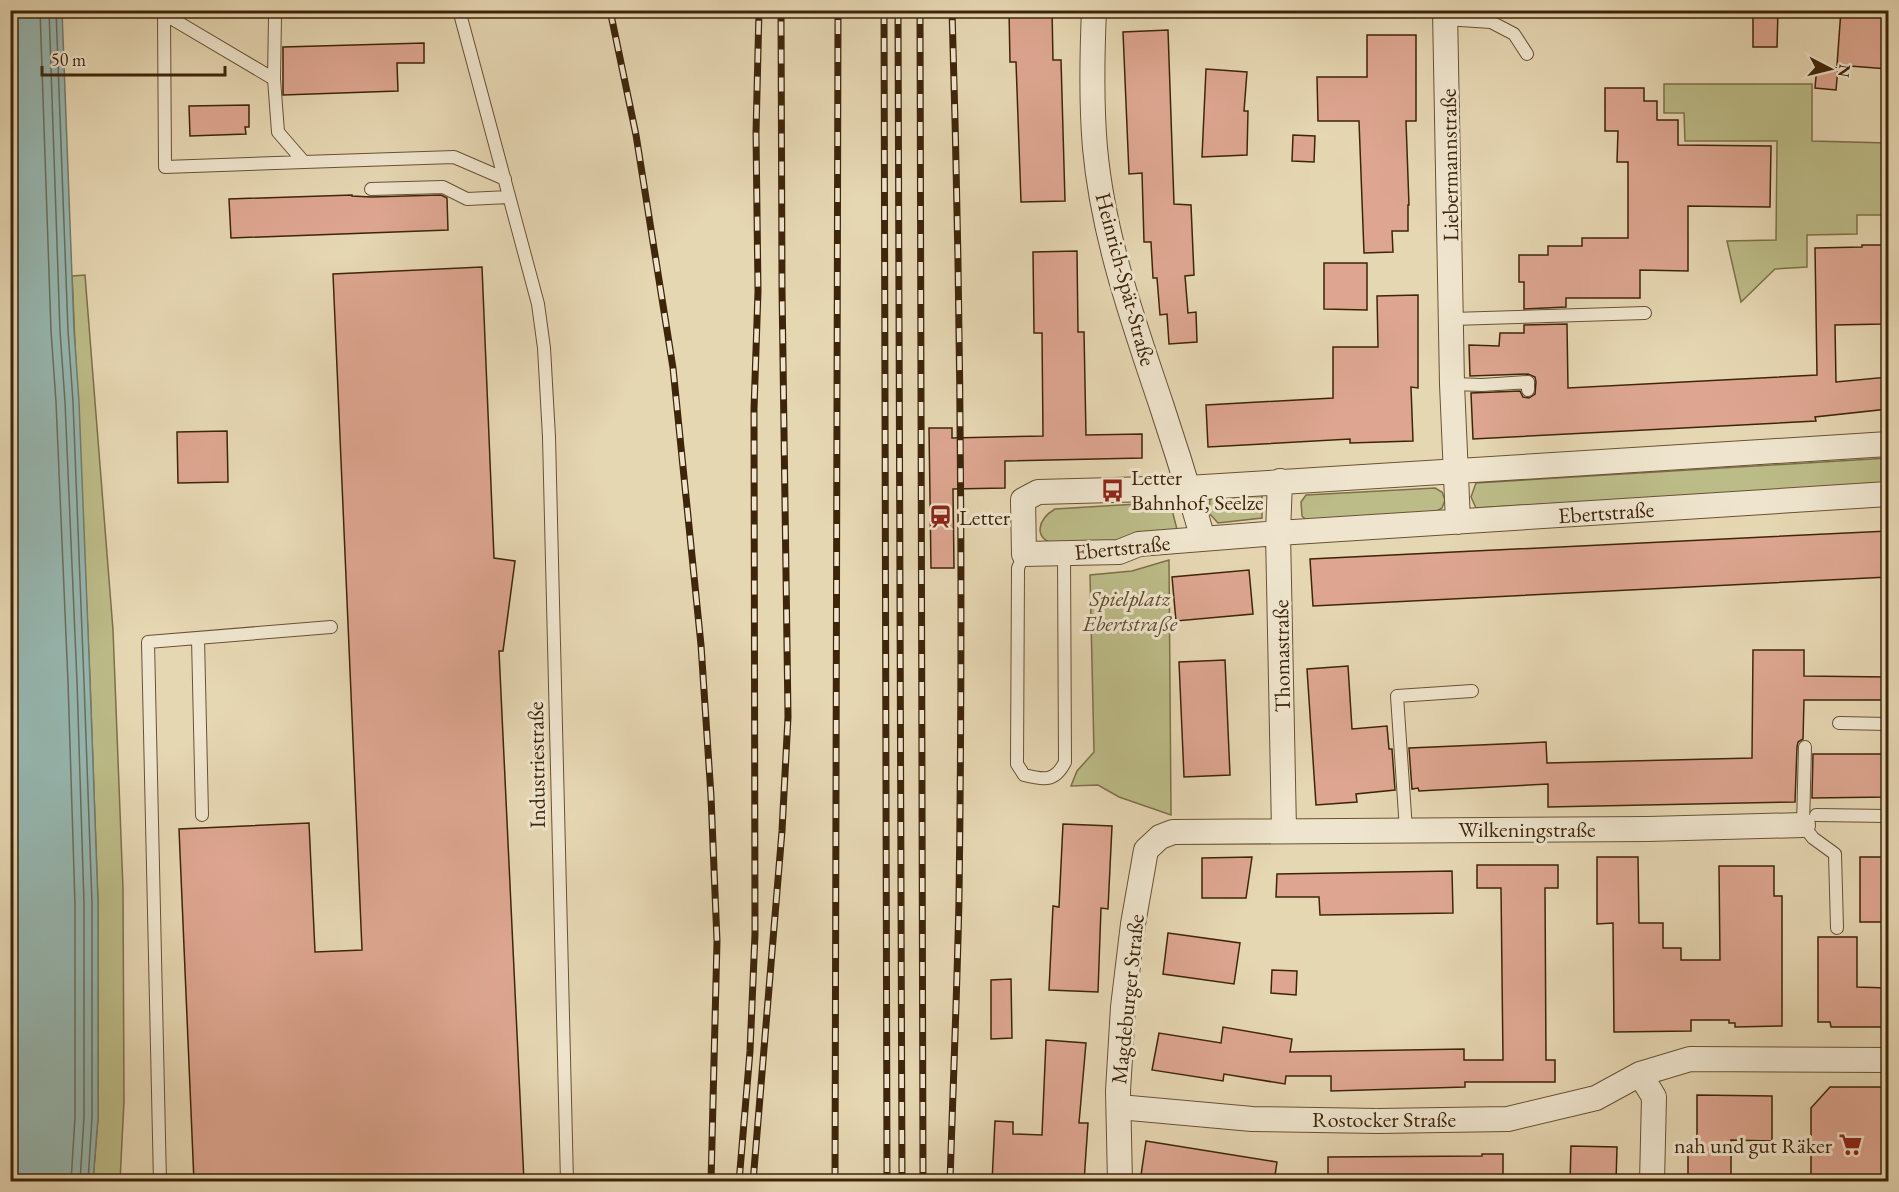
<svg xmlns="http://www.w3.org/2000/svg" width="1899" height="1192" font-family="'EB Garamond',serif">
<rect width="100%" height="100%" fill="#e6d7b3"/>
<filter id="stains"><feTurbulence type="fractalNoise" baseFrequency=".00333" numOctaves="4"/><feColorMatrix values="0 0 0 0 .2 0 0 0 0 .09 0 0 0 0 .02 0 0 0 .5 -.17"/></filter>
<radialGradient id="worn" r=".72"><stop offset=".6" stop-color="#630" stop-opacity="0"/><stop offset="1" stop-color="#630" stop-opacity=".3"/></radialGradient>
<path fill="#bcbc88" stroke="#7d7049" stroke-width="1.5" d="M1664,84H1812V141L1888,143V215H1857V234L1807,235V267L1775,269L1741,302L1727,241L1776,240L1777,141H1685L1684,113H1664Z
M85,275L113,630L123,889L124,1101L120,1181H93L98,1118V903L90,681L72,276Z
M1888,458V484L1476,508L1471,497L1476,483Z
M1435,488L1442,492L1445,500L1442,508L1435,512L1306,520L1302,516L1301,502L1306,495Z
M1262,492V518L1218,523L1209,513L1210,498Z
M1170,502L1179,537L1056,544C1032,539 1038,519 1055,509Z
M1169,560L1171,815L1119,797L1098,785L1071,786L1077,771L1094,752L1090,575L1132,571Z"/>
<path fill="#97b8b2" stroke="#737d6f" stroke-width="1.5" d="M10,11H62L74,330L79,402L90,681L98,903V1118L93,1181H11Z"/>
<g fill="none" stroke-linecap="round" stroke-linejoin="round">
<path stroke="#6a6e5e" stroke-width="1.5" d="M40,10L51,331L56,402L68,682L75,904V1117L71,1182
M49,10L60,331L65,402L77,682L84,903V1117L80,1182
M56,10L68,331L73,402L84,682L92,903V1117L88,1182"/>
</g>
<path fill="#dea691" stroke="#3e250a" stroke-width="1.5" d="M1009,10H1052L1053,60H1061L1065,201L1021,202L1016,62H1010Z
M1753,10H1778L1777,47H1753Z
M1841,10H1888V69L1837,65Z
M1168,30L1174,204L1191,205L1194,275L1185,276L1188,313L1196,312L1197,342L1169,344L1167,314L1160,315L1157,278H1153L1151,242H1144L1142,173L1129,174L1123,32Z
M1367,35H1416V121H1406L1409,205H1408V231H1392L1393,252L1364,253L1359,121H1318L1317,77H1367Z
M424,43V63H397L398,91L283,95V47Z
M1817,66L1838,68L1836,90L1815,88Z
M1206,69L1247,72L1244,111H1248L1247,155L1202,157Z
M1605,88H1644V101H1657V120H1678V145L1771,146L1770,207L1688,206V271L1640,270V298H1566V307L1524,309V282H1519V255H1548V246H1582V238H1628V162H1617L1618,131H1605Z
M249,105V127H245L246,134L190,136L189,106Z
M1293,135L1315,136L1314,162L1292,161Z
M352,195V196L371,197L441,195L447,198L448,230L231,238L229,199Z
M1862,245H1882L1883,324L1835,325L1836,382L1888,377V409L1815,417L1816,421L1473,439L1471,393L1520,391L1523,397L1529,398L1535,394L1536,382L1535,377L1528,374L1470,376L1469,345L1499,346L1500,333H1524V325L1567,324L1568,388L1817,375L1815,248L1862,247Z
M1077,251L1078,332H1084L1086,435L1142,434V458L1005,461V488L953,489L954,568H931L929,428H952V438L1043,436L1042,333H1034L1033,252Z
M1324,263H1367V310L1324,309Z
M482,267L494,558L515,561L503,651H499L524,1182H194L179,829L309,823L315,952L362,950L333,274Z
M1418,295V388L1411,387L1413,441L1350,443V439L1208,447L1206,405L1333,398V347H1378L1377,296Z
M227,431L228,482L178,483L177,432Z
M1888,531V577L1313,606L1310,559Z
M1249,570L1253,614L1176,621L1172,577Z
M1753,650H1804V676L1888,677V700H1804L1803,739L1798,742L1797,747L1795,802L1548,807V784L1419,791L1418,788L1412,789L1409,748L1546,742L1547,763L1752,758Z
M1225,660L1230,775L1184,777L1179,662Z
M1348,666L1352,729L1387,726L1389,749H1392L1395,790L1356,794L1357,802L1316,805L1307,669Z
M1813,754H1888V797L1812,798Z
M1063,824L1112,826L1108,909L1101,908L1098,992L1049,990L1053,906L1059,907Z
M1252,857L1246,898H1202V858Z
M1597,857H1638L1639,923H1663V948H1681V960H1720L1719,866H1774V896H1782V1026L1735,1027V1023H1729V1020H1691V1031L1614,1032L1613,923L1597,924Z
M1860,857H1888V922H1860Z
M1477,865H1558V888H1545L1546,1060H1555V1082H1465V1087L1331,1091V1076H1286L1285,1084L1224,1074L1223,1081L1152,1070L1159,1033L1221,1043L1223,1027L1292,1039L1290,1052L1464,1049V1060H1503L1501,888H1477Z
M1452,871L1453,913L1320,915L1319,897H1276L1277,874Z
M1168,933L1240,943L1234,984L1163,974Z
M1818,937H1857V987L1888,988V1027H1831L1830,1022H1818Z
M1272,970L1297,971L1296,995L1271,993Z
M1011,979L1012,1038L991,1039V980Z
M1046,1040L1086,1043L1079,1123H1088L1084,1182H992L995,1121L1013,1122V1134L1042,1135Z
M1830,1087H1888V1182H1811V1108Z
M1697,1095L1772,1096V1141L1731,1140V1182H1688V1152H1697Z
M1146,1141L1277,1162L1274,1182H1140Z
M1571,1146L1617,1147L1616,1182H1570Z
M1482,1154H1503V1182H1328V1157L1482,1156Z"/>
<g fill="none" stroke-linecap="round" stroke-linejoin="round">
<defs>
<path id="lane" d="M280,10L275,16L274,79L278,132L304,162L454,157L505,179
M459,10L538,304L544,348L549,437L567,1182
M159,11L274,79
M164,15L165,167L304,162
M1445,19L1491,22L1514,34L1527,54
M371,189L443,187L467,199L509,197
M1452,319L1645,313
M1452,384L1482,385L1528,382V390
M1024,554L1018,568L1017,764L1024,775C1044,780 1055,782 1065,762L1064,553
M198,638L202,815
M1839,723L1888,724
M1805,747L1803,825L1813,838L1835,854L1837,928
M1816,815L1888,816
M1406,830L1397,696L1472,691
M160,1182L148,642L331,627"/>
<path id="street" d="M1094,10C1092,56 1091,102 1095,148C1103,236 1133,321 1161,404C1176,449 1190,494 1203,539
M1445,10L1452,384L1458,522
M1888,444L1188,488L1038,492L1023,500L1024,554L1119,552L1139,544L1278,533L1888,494
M1280,481L1278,533L1284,830
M1640,1074L1654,1097L1652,1182
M1119,1107L1252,1119L1378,1121L1508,1119L1596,1098L1640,1074L1690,1059L1888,1060
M1120,1182L1118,1091L1123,1007L1133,924L1146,850L1160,837L1173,832L1648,829L1803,825"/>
</defs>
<use href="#lane" stroke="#685234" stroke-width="14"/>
<use href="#street" stroke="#685234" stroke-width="26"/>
<use href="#lane" stroke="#efe5ce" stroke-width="12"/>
<use href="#street" stroke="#efe5ce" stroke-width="24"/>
<defs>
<path id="rail" d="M610,10L636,135L673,368L701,645L711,796L717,941L711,1182
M884,10L887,1182
M898,10L902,1182
M920,10L923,1182
M739,1182L750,1051L755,934L754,409L758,291L756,133L759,10
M753,1182L782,831L788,717L782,288L781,10
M835,1182L838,10
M950,1182C953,1087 957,993 959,899C963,603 961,306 952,10"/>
</defs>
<use href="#rail" stroke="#3e250a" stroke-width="7"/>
<use href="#rail" stroke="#efe5ce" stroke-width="4.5" stroke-dasharray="14" stroke-linecap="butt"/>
</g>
<defs>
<symbol id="bus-bare" viewBox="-9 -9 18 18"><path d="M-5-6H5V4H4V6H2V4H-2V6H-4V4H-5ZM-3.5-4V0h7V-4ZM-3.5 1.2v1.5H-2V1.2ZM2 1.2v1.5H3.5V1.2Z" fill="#8f2418" stroke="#efe5ce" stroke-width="2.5" paint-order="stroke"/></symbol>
<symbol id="station-bare" viewBox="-9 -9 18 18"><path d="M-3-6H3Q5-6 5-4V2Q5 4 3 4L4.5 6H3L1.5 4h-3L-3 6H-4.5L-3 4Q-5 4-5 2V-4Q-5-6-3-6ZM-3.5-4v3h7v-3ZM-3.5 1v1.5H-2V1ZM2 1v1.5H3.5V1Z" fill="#8f2418" stroke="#efe5ce" stroke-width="2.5" paint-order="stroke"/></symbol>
<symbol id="supermarket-bare" viewBox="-9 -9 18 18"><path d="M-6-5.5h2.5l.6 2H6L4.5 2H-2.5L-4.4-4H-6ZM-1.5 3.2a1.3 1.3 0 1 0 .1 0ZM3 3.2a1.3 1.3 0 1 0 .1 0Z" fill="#8f2418" stroke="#efe5ce" stroke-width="2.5" paint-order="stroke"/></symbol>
</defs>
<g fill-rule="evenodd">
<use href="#bus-bare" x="1096" y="474" width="33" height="33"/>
<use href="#station-bare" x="924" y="500" width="33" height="33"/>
<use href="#supermarket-bare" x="1834" y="1128" width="33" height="33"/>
</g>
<g text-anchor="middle" stroke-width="6" stroke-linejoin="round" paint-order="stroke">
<g font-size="22" fill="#3e250a" stroke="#efe5ce">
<text transform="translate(1449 165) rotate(-91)" y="8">Liebermannstraße</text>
<text transform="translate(1126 279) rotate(75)" y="8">Heinrich-Spät-Straße</text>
<text transform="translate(1606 512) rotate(-4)" y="8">Ebertstraße</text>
<text transform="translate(1122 547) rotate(-6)" y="8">Ebertstraße</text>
<text transform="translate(1281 656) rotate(-91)" y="8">Thomastraße</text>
<text transform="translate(536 765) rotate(-91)" y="8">Industriestraße</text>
<text x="1527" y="837">Wilkeningstraße</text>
<text transform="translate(1127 999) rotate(-84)" y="8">Magdeburger Straße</text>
<text x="1384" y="1127">Rostocker Straße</text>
</g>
<g font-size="22" fill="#3e250a" stroke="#efe5ce" text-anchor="start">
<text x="1131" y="485">Letter<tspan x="1131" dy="25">Bahnhof, Seelze</tspan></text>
<text x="959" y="525">Letter</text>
<text x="1832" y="1153" text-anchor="end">nah und gut Räker</text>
</g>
<g font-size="22" font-style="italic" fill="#5e4b2a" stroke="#efe5ce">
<text x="1130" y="606">Spielplatz<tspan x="1130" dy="25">Ebertstraße</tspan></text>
</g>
</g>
<rect width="1899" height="1192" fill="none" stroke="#e6d7b3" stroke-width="36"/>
<rect x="12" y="12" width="1875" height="1168" fill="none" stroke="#3e250a" stroke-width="3"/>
<rect x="18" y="18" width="1863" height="1156" fill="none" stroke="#3e250a" stroke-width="1.5"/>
<g transform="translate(1830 69) rotate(97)" stroke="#efe5ce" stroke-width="4.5" paint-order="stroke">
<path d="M0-4.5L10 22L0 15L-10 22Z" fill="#3e250a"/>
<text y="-9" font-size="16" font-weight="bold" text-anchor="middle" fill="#3e250a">N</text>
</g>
<path d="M42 66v9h183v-9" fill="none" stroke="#3e250a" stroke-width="3"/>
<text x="51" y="66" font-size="18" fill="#3e250a" stroke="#efe5ce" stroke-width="4.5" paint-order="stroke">50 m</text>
<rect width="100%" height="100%" filter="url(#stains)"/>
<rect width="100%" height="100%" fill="url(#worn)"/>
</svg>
